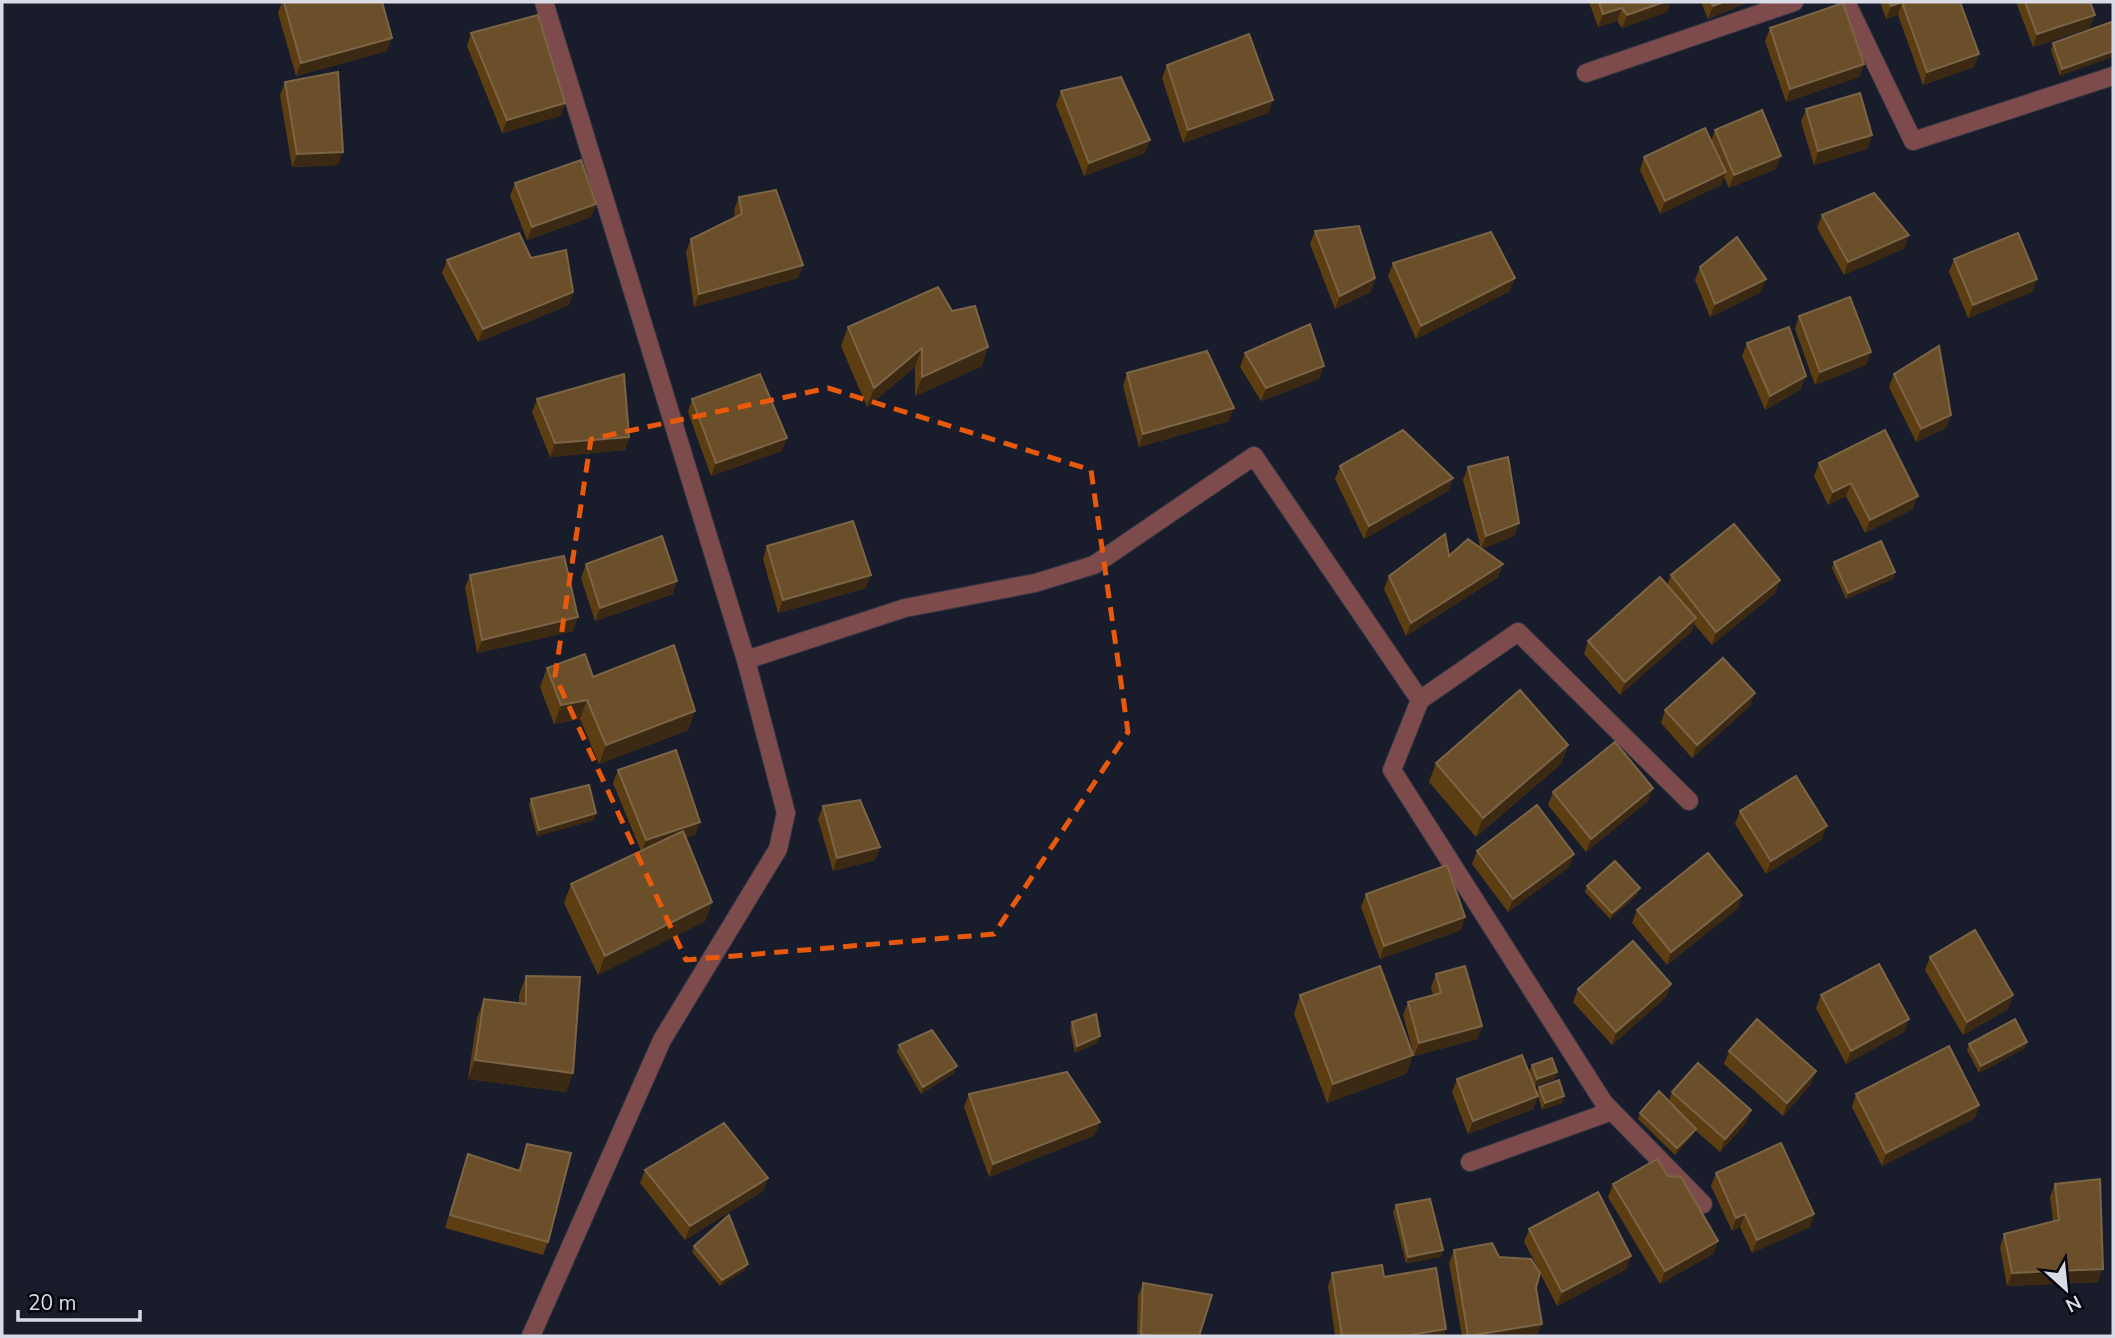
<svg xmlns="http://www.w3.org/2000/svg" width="2115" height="1338" font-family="'Nunito Sans',sans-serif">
<rect width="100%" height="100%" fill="#191c2b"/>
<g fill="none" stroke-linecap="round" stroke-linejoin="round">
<defs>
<path id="street" d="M1846,2L1913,141L2113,76
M1586,73L1794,2
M746,660L905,608L1035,583L1094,565L1254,456L1420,700L1392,770L1604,1103L1703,1204
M1420,700L1518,632L1689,801
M1470,1162L1612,1111
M531,1336L662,1040L778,849L786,813L746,660L544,2"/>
</defs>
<use href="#street" stroke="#343745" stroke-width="20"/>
<use href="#street" stroke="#7e4b4d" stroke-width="18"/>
</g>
<path fill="#5d3e13" d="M282,2H382L387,51L296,76L278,13Z
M1589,2H1670L1667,12L1622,28L1617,21L1598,27Z
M1701,2H1749L1708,19Z
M1880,2H1960L1979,54L1974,67L1923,85L1898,15L1886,19Z
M2016,2H2090V28L2033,47Z
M1770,28L1864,64L1859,77L1786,102L1765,41Z
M2113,28L2060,76L2051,50L2053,43Z
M471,33L565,103L560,116L502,133L467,46Z
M1167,65L1273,100L1268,113L1183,143L1162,78Z
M285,82L338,165L292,167L280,95Z
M1061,91L1145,153L1084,176L1056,105Z
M1806,109L1872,135L1867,149L1814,165L1801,122Z
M1715,130L1776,169L1729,188L1724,177L1721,185L1660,214L1640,170L1644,157L1711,141Z
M515,183L596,204L591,217L527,240L510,196Z
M739,197L803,265L798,278L694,307L686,252L691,239L735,217L734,210Z
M1822,215L1905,248L1844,275L1817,228Z
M1315,231L1375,278L1371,292L1335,309L1310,244Z
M531,258L573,292L569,305L478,342L442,273L447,260Z
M1954,259L2037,279L2032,292L1968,318L1949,272Z
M1393,263L1510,291L1416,339L1388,276Z
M1700,267L1761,292L1710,317L1695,280Z
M1799,316L1871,352L1866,365L1815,385L1795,329Z
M848,327L982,366L915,396V367L867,407L841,346Z
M1747,343L1801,389L1765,410L1742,356Z
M1245,353L1319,379L1261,401L1240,367Z
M1127,373L1229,421L1139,447L1123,386Z
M1894,374L1951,415L1946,428L1916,442L1889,387Z
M537,399L629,437L625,450L550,457L532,412Z
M692,399L782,451L711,476L688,412Z
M1819,463L1913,509L1865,533L1846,496L1828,505L1814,476Z
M1340,466L1453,478L1448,491L1364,539L1335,479Z
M1468,467L1519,523L1514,536L1481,549L1463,480Z
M767,546L866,588L778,613L763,559Z
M1449,556L1503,564L1498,577L1406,636L1384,589L1389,576Z
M1834,562L1895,572L1893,579L1846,599L1832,568Z
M586,564L673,594L595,621L581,578Z
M470,575L573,631L477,653L465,588Z
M1671,575L1780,580L1775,593L1712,645L1694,624L1692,631L1620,695L1584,654L1588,641L1667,585Z
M547,668L593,677L695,711L688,730L599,764L580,719L554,724L540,687Z
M1750,706L1692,758L1661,723L1665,710Z
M1568,745L1561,764L1476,837L1429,782L1436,763Z
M618,770L700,822L695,835L686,838L712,902L705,921L598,975L564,903L571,884L641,851L613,783Z
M1653,788L1648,801L1586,852L1548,805L1553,792Z
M531,799L594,820L537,836L529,805Z
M823,806L880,847L875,860L833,871L818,819Z
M1740,811L1822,839L1766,874L1735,824Z
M1477,851L1574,854L1569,867L1508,912L1472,864Z
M1587,886L1637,895L1610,919L1585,892Z
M1366,894L1461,930L1380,959L1361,907Z
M1742,895L1738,908L1667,965L1632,923L1637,910Z
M1930,957L2013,995L2008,1009L1963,1035L1925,970Z
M1436,974L1482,1026L1477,1039L1414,1056L1403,1015L1408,1002L1433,995L1431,987Z
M526,976L573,1073L566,1092L468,1079L477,1018L484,999L519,1003V995Z
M1671,984L1666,997L1612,1045L1573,1002L1578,989Z
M1300,995L1413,1055L1406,1074L1327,1103L1294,1014Z
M1821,995L1909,1019L1904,1032L1846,1064L1816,1008Z
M1072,1022L1100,1036L1097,1043L1075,1053L1070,1029Z
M1969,1044L2025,1048L1979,1073L1967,1050Z
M899,1045L954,1073L921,1094L897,1052Z
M1729,1051L1811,1084L1783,1116L1724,1064Z
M1532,1065L1557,1072L1555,1079L1535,1086L1529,1072Z
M1457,1079L1537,1093L1539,1087L1564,1096L1562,1103L1542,1110L1538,1096L1533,1109L1468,1134L1452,1092Z
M1672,1092L1751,1110L1746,1123L1720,1152L1695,1130L1693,1135L1675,1155L1638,1119L1640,1113L1669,1100Z
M969,1094L1095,1135L989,1177L964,1107Z
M1856,1094L1979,1105L1975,1118L1882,1166L1852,1107Z
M527,1144L548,1242L543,1255L445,1228L468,1154L518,1171Z
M645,1170L768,1178L763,1191L685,1240L640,1183Z
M1716,1173L1814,1214L1810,1227L1752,1253L1740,1227L1732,1231L1711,1186Z
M1668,1176L1718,1241L1713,1254L1660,1284L1608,1197L1613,1184Z
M2055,1184L2098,1282L2007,1286L2000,1247L2004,1234L2053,1221L2050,1197Z
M1396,1205L1443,1250L1441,1257L1406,1263L1393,1212Z
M1529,1229L1627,1269L1557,1306L1540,1273L1536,1288L1537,1336H1462L1449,1263L1454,1250L1499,1257L1539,1270L1524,1242Z
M694,1246L745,1270L720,1286L692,1252Z
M1332,1273L1384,1277L1444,1336H1335L1328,1286Z
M1143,1283L1199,1336H1137L1138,1296Z"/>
<path fill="#3c2913" d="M1664,2H1670L1667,12L1622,28L1627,15Z
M1723,2H1749L1708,19L1713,6Z
M1902,2L1898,15L1886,19L1891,6Z
M1622,8L1617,21L1598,27L1603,14Z
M2095,15L2090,28L2033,47L2037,34Z
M392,38L387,51L296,76L301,63Z
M2113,51V57L2060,76L2062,69Z
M1979,54L1974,67L1923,85L1927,72Z
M1864,64L1859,77L1786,102L1790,89Z
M1273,100L1268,113L1183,143L1188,130Z
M565,103L560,116L502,133L507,120Z
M1872,135L1867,149L1814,165L1818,151Z
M1150,140L1145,153L1084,176L1089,163Z
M343,152L338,165L292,167L297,154Z
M1781,156L1776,169L1729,188L1734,175Z
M1726,172L1721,185L1660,214L1665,201Z
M596,204L591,217L527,240L532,227Z
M1909,235L1905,248L1844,275L1848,262Z
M803,265L798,278L694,307L699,294Z
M1375,278L1371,292L1335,309L1340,296Z
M1515,278L1510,291L1416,339L1421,326Z
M1766,279L1761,292L1710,317L1715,304Z
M2037,279L2032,292L1968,318L1973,305Z
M573,292L569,305L478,342L483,329Z
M988,347L982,366L915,396L922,377Z
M922,348L915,367L867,407L874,388Z
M1871,352L1866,365L1815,385L1820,372Z
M1324,366L1319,379L1261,401L1266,388Z
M1806,376L1801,389L1765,410L1770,396Z
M1234,408L1229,421L1139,447L1143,434Z
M1951,415L1946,428L1916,442L1921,429Z
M629,437L625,450L550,457L555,443Z
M787,438L782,451L711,476L716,463Z
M1453,478L1448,491L1364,539L1369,526Z
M1851,483L1846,496L1828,505L1833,492Z
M1918,496L1913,509L1865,533L1870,520Z
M1519,523L1514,536L1481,549L1486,536Z
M1503,564L1498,577L1406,636L1411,623Z
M1895,572L1893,579L1846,599L1848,593Z
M871,575L866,588L778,613L783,600Z
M1780,580L1775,593L1712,645L1716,632Z
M677,581L673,594L595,621L600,608Z
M578,617L573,631L477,653L482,640Z
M1696,618L1692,631L1620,695L1625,682Z
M1755,693L1750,706L1692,758L1697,745Z
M587,700L580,719L554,724L561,705Z
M695,711L688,730L599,764L606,745Z
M1568,745L1561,764L1476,837L1483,818Z
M1653,788L1648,801L1586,852L1591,839Z
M596,813L594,820L537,836L539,830Z
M700,822L695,835L641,854L646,840Z
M1827,826L1822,839L1766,874L1771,861Z
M880,847L875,860L833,871L837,858Z
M1574,854L1569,867L1508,912L1513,899Z
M1640,888L1637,895L1610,919L1612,913Z
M1742,895L1738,908L1667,965L1671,952Z
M712,902L705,921L598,975L605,956Z
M1465,917L1461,930L1380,959L1384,946Z
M1671,984L1666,997L1612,1045L1616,1032Z
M2013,995L2008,1009L1963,1035L1967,1022Z
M1909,1019L1904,1032L1846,1064L1851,1051Z
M1482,1026L1477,1039L1414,1056L1419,1043Z
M1100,1036L1097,1043L1075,1053L1077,1046Z
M2027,1042L2025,1048L1979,1073L1981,1066Z
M1413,1055L1406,1074L1327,1103L1333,1084Z
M475,1060L573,1073L566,1092L468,1079Z
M957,1066L954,1073L921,1094L923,1087Z
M1816,1071L1811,1084L1783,1116L1787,1103Z
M1557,1072L1555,1079L1535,1086L1537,1079Z
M1538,1096L1533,1109L1468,1134L1473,1121Z
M1564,1096L1562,1103L1542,1110L1545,1103Z
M1979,1105L1975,1118L1882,1166L1886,1153Z
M1751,1110L1746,1123L1720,1152L1725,1139Z
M1100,1122L1095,1135L989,1177L993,1164Z
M1696,1129L1693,1135L1675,1155L1677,1148Z
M768,1178L763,1191L685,1240L690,1226Z
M1745,1214L1740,1227L1732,1231L1736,1218Z
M1814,1214L1810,1227L1752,1253L1757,1240Z
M1718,1241L1713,1254L1660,1284L1665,1271Z
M1443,1250L1441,1257L1406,1263L1408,1257Z
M1631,1256L1627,1269L1557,1306L1562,1292Z
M748,1264L745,1270L720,1286L722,1280Z
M2103,1269L2098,1282L2007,1286L2012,1273Z
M1542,1324L1537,1336H1468Z
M1446,1329L1444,1336H1404Z"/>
<path fill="#6b4f2a" stroke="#7c6547" stroke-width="2" d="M284,2H382L392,38L301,63Z
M1599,2H1664L1627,15L1622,8L1603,14Z
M1711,2H1723L1713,6Z
M1889,2H1902L1891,6Z
M1902,2H1960L1979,54L1927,72Z
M2025,2H2090L2095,15L2037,34Z
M1843,3L1864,64L1790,89L1770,28Z
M538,15L565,103L507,120L471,33Z
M2111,22L2113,28V51L2062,69L2053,43Z
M1249,34L1273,100L1188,130L1167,65Z
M338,72L343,152L297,154L285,82Z
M1121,77L1150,140L1089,163L1061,91Z
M1860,93L1872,135L1818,151L1806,109Z
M1762,110L1781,156L1734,175L1715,130Z
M1705,128L1726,172L1665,201L1644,157Z
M581,160L596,204L532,227L515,183Z
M776,190L803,265L699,294L691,239L742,214L739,197Z
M1874,193L1909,235L1848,262L1822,215Z
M1359,226L1375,278L1340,296L1315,231Z
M1491,232L1515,278L1421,326L1393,263Z
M519,233L531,258L566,250L573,292L483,329L447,260Z
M2018,233L2037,279L1973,305L1954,259Z
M1737,237L1766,279L1715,304L1700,267Z
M938,287L952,311L975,306L988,347L922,377V348L874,388L848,327Z
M1850,297L1871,352L1820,372L1799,316Z
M1310,324L1324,366L1266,388L1245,353Z
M1789,327L1806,376L1770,396L1747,343Z
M1939,346L1951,415L1921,429L1894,374Z
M1207,351L1234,408L1143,434L1127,373Z
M624,374L629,437L555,443L537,399Z
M760,374L787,438L716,463L692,399Z
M1403,430L1453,478L1369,526L1340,466Z
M1885,430L1918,496L1870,520L1851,483L1833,492L1819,463Z
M1508,457L1519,523L1486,536L1468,467Z
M853,521L871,575L783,600L767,546Z
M1734,524L1780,580L1716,632L1671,575Z
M1445,534L1449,556L1468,539L1503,564L1411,623L1389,576Z
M662,536L677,581L600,608L586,564Z
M1881,541L1895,572L1848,593L1834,562Z
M564,556L578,617L482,640L470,575Z
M1660,577L1696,618L1625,682L1588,641Z
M674,645L695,711L606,745L587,700L561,705L547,668L585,654L593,677Z
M1723,658L1755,693L1697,745L1665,710Z
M1520,690L1568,745L1483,818L1436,763Z
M1615,742L1653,788L1591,839L1553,792Z
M676,750L700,822L646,840L618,770Z
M1796,776L1827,826L1771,861L1740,811Z
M589,785L596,813L539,830L531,799Z
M860,800L880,847L837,858L823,806Z
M1537,805L1574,854L1513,899L1477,851Z
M683,831L712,902L605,956L571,884Z
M1708,853L1742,895L1671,952L1637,910Z
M1615,861L1640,888L1612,913L1587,886Z
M1447,865L1465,917L1384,946L1366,894Z
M1975,930L2013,995L1967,1022L1930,957Z
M1633,941L1671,984L1616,1032L1578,989Z
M1879,964L1909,1019L1851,1051L1821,995Z
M1380,966L1413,1055L1333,1084L1300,995Z
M1465,966L1482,1026L1419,1043L1408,1002L1441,993L1436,974Z
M526,976L580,977L573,1073L475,1060L484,999L526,1004Z
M1096,1014L1100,1036L1077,1046L1072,1022Z
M1757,1019L1816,1071L1787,1103L1729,1051Z
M2015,1019L2027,1042L1981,1066L1969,1044Z
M932,1030L957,1066L923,1087L899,1045Z
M1949,1046L1979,1105L1886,1153L1856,1094Z
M1522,1055L1538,1096L1473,1121L1457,1079Z
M1552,1058L1557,1072L1537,1079L1532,1065Z
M1698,1063L1751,1110L1725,1139L1672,1092Z
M1067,1072L1100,1122L993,1164L969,1094Z
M1559,1080L1564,1096L1545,1103L1539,1087Z
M1659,1091L1696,1129L1677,1148L1640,1113Z
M724,1123L768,1178L690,1226L645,1170Z
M1781,1143L1814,1214L1757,1240L1745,1214L1736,1218L1716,1173Z
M527,1144L571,1153L548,1242L450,1215L468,1154L520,1171Z
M1657,1159L1668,1176L1681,1177L1718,1241L1665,1271L1613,1184Z
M2100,1179L2103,1269L2012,1273L2004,1234L2059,1220L2055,1184Z
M1598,1192L1631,1256L1562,1292L1529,1229Z
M1430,1199L1443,1250L1408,1257L1396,1205Z
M729,1215L748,1264L722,1280L694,1246Z
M1492,1243L1499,1257L1531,1259L1540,1273L1536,1288L1542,1324L1468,1336L1454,1250Z
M1382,1265L1384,1277L1436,1268L1446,1329L1404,1336H1342L1332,1273Z
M1143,1283L1212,1295L1199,1336H1153L1141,1334Z"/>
<path fill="none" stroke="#e8590c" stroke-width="5" stroke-dasharray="14 9" stroke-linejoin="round" d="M828,388L1091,470L1128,732L994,934L686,960L555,676L591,439Z"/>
<rect width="2115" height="1338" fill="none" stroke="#d9dce6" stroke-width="7"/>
<g transform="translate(2066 1289) rotate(153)" stroke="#06070d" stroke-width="5" paint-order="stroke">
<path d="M0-5L12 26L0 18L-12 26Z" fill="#d9dce6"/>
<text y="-10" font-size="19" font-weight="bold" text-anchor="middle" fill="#d9dce6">N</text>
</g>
<path d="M18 1310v10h122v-10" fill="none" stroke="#d9dce6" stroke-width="3.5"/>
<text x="28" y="1310" font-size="21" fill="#d9dce6" stroke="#06070d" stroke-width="5" paint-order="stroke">20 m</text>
</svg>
